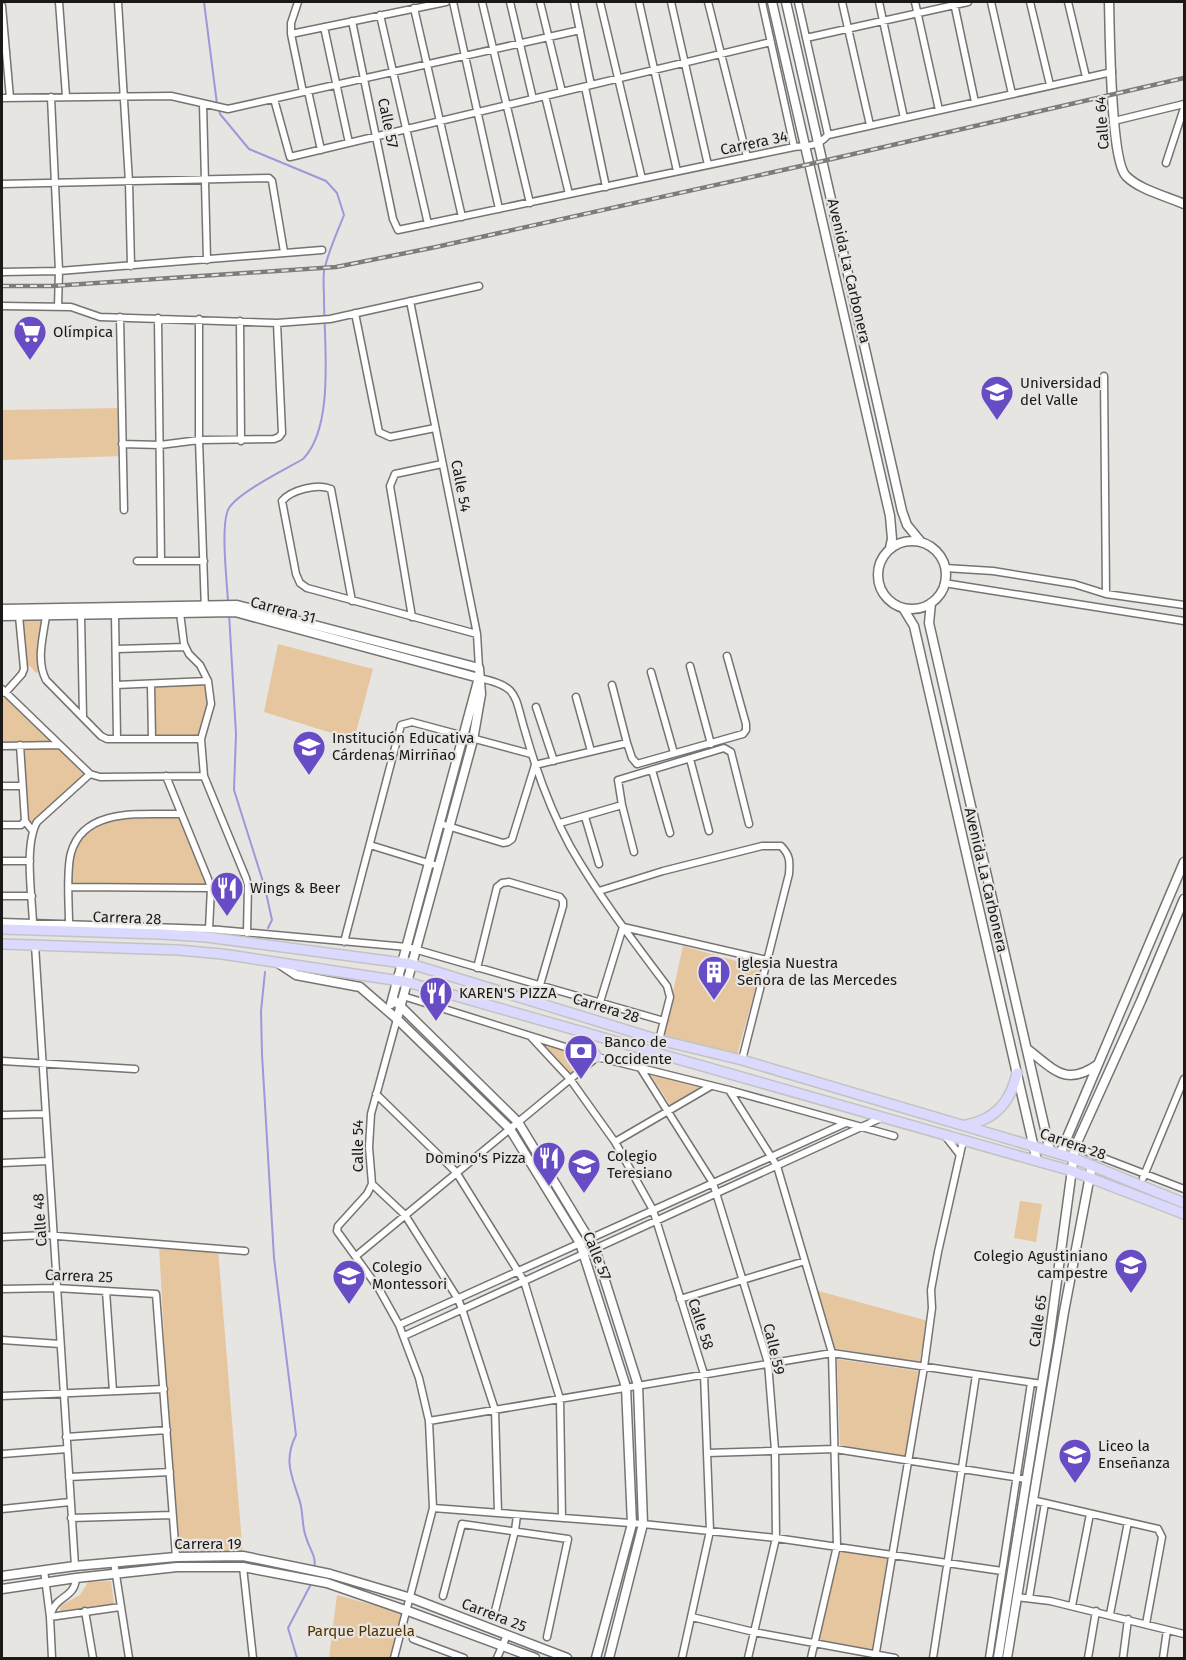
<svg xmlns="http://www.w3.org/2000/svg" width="1186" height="1660" font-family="'Fira Sans',sans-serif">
<rect width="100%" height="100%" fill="#e7e5e2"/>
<path fill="#e6c69e" d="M121,408L122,456L2,460V410Z
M19,616H46L41,671L36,673L30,666L24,669Z
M278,644L373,669L354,740L264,712Z
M208,681L211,704L201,739H152L151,685Z
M2,690L57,744L2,745Z
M59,745L88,774L31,828L26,820L21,746Z
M181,814L211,888L69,887V862L81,834L103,819Z
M683,946L761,968L737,1055L663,1037Z
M542,1042L589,1059L570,1074Z
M650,1074L700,1087L671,1106Z
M1020,1201L1042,1204L1036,1242L1014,1238Z
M159,1245L218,1249L243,1556L176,1557Z
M815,1290L928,1321L919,1363L833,1348Z
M837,1359L919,1371L905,1456L840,1446Z
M841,1549L891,1557L874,1651L818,1642Z
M111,1581L114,1604L60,1611V1606L80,1595L88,1582Z
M337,1595L402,1613L390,1658H329Z"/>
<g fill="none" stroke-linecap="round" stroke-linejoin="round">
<path stroke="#9e97d9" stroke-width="2" d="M204,2L217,104
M219,110L220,114L249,149L326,181L337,193L344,215C337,233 328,252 324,271C323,280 324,290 324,299C324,342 335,427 303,459C286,469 239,492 229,508C220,523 227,582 228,601
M229,613L236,734L234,790L265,888L272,920L268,928
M265,972L261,1011L262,1054L274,1258L296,1435C283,1461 292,1476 300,1502C303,1512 302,1524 305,1534C311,1556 318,1552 313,1578
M297,1658L288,1628L311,1584"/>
<defs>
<path id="street" d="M59,2L66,96
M118,2L129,182L131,266
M298,2L291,23V34L303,92
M453,2L499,209
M482,2L530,203
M510,2L533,99
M540,2L562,92
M574,2L591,85
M600,2L642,179
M639,2L677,171
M671,2L708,165
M708,2L747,157
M762,2L794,147
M798,2L828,135
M842,2L870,125
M879,2L904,118
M915,2L939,110
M991,2L1012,94
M1030,2L1050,85
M1068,2L1086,77
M954,3L975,102
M2,6L10,98
M414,8L462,217
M380,15L428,224
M352,21L393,219L398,230L794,147C809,146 818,146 828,135L1112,72
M324,27L349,143
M291,34L446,2
M806,38L968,2
M585,87L606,187
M308,91L321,150
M545,96L569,194
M51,97L59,271L58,307
M2,98L171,96L228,109L580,30
M274,99L290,157L771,42
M203,104L207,260
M1114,121L1184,104
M1166,163L1184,108
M2,184L269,178L272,181L284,252
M2,272L59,271L322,250
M410,301L477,634L479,668
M2,306L71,307L100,317L277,323L330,319L479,286
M355,313L379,432L390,437L435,428
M120,317L124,510
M158,318L161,561
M199,319V440L205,610
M240,321L241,441
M1104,376L1106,594
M122,444L160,445L199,440L274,439L279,437L282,433L277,323
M137,561H204
M945,568L993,571L1074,584L1106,594L1184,605
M944,583L1184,621
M352,601L331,489C318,483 291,490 282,501L296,574L300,583L307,588L477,634
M180,613L184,644L189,654L200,665L208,681L211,704L201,739L204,776L246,878L248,885L247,933
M81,615L83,717
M115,615L117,739
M46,616C43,637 36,661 46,680L101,736L107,739H201
M412,617L390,486L395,474L442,464
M116,649L185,647
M690,666L711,744
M651,672L674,753
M479,678C519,686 514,695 525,731C536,770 551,811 570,846C598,895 633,941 667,986L670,997L659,1040
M116,685L208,681
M151,685L152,739
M612,685L627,743
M2,689L90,774L100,777L204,776
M5,693L22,674L24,669L19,616
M576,697L591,751
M536,707L554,761
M20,745L25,821L32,830
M2,746L59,745
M690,759L709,831
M652,770L670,833
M166,776L208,879L211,888L209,929
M2,786H22
M622,805L634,852
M585,817L599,864
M560,823L622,805L618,780L724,748L731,752L749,824
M441,824L503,843L508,842L512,839L535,765L627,743L632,758L637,764L743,734L746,730V724L727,656
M2,825H21L25,821
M370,845L438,866
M2,861H30
M69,887L211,888
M599,891L663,871L762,846H781C790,855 790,861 789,874L742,1060
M2,896H32
M2,922L209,929L407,947L664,1021
M33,923C32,896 24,845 37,822L90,774
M69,924C69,904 66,871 71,853C84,806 144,815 181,814
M344,942L401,725L412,722L531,754
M35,945L75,1566
M477,968L497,887L502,883L509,882L560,897L563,901V906L540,985
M403,996L597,1057L729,1090L894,1136
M600,1002L623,927L767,960
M531,1037L570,1079L615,1142L653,1210L704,1374L710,1531L682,1658
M2,1061L135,1069
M641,1069L713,1183L768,1363L775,1450L776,1538L748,1658
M729,1090L777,1166L832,1353L837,1546L811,1658
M376,1094L456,1172L524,1281L560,1399L562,1518
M2,1115L45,1114
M946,1137L960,1155
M615,1142L711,1086
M1075,1147L1184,1189
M2,1163L48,1161
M1143,1178L1184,1079
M372,1184L405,1215L458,1299L462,1309L495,1410L498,1513
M2,1237L45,1235L245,1251
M356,1256L597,1057
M2,1289L56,1288L156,1294L176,1557
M106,1291L113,1391
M680,1299L805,1261
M399,1325L846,1123
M404,1336L881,1118
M2,1340L60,1344
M2,1396L164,1389
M429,1421L832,1353L1042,1384
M66,1437L167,1430
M707,1453L835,1449L1026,1479
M2,1454L67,1449
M69,1477L170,1472
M1032,1500L1158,1529L1162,1537L1146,1624
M433,1508L643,1524L776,1538L1002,1571
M2,1509L70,1502
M71,1518L172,1515
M114,1562L129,1658
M243,1567L253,1658
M44,1570L50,1617L52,1658
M443,1596L462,1524L568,1539L547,1637
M1016,1597L1050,1601L1184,1634
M1029,1598L1045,1503
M1072,1606L1090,1514
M85,1611L93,1658
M495,1611L515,1531L517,1515
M51,1613C57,1595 75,1598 76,1578
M1110,1614L1128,1522
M50,1617L120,1607
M692,1617L754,1632L895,1658
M413,1639L464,1658
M394,1658L433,1508L429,1421L419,1378L399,1325L379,1289L337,1231L338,1226L367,1194L372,1184L369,1147L371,1114L397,1019
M497,1658L507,1635
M875,1658L924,1367L932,1308L931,1290L938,1252L963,1141
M933,1658L976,1375
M989,1658L1031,1383
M1088,1658L1096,1611
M1123,1658L1128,1619
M1163,1658L1167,1630"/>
<path id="secondary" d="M772,2L890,516L892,539L890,548
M786,2L902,511L907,525L921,542
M1109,2C1110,31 1110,159 1126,176C1140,190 1166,196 1184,204
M878 575a34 34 0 1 1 68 0a34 34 0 1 1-68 0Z
M931,603L929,623L1050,1151
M903,608L914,626L1037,1161
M2,609L237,605L479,668L481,694L473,740L397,1019
M2,616L235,612L479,678
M278,963L296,975L360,987L397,1019L510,1129L580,1243L626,1387L632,1524L596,1658
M393,999L518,1122L595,1249L638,1385L643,1524L609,1658
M391,1004L478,681
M1027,1049C1054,1069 1065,1087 1097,1065
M1060,1154L1184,862
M2,1576L75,1566L176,1557L243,1556L330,1574L411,1598L567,1658
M2,1589L76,1578L177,1567H243L327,1583L408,1611L535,1658
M998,1658L1049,1340L1075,1147L1141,1001L1184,899
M1007,1658L1064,1312L1092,1165"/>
<path id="primary" d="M2,929L161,934L206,937L411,964L659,1040L742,1060L1073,1158L1184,1203
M2,944L178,950L222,954L407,982L1072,1171L1184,1214
M580,1032L597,1057
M966,1125C995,1120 1011,1101 1017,1073"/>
</defs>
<use href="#street" stroke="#767472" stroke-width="9"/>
<use href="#secondary" stroke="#767472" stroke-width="11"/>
<use href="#primary" stroke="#c3c3c3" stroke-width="12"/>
<use href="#street" stroke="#fff" stroke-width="6"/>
<use href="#secondary" stroke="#fff" stroke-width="8"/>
<use href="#primary" stroke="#dcd9fe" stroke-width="9"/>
<defs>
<path id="rail" d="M2,286H52L336,267L436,247L810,164L1184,78"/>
</defs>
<use href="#rail" stroke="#7e7c7a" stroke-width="4.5"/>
<use href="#rail" stroke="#e7e5e2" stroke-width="2" stroke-dasharray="7" stroke-linecap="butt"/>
</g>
<defs>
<symbol id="supermarket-pin" viewBox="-11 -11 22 30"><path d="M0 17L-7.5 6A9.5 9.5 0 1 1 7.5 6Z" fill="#674cc5" stroke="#e7e5e2"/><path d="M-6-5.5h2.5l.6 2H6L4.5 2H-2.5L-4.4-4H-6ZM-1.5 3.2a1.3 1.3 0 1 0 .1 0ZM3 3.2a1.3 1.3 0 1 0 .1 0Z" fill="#fff"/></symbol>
<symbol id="university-pin" viewBox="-11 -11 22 30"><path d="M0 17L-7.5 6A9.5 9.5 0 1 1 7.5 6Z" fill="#674cc5" stroke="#e7e5e2"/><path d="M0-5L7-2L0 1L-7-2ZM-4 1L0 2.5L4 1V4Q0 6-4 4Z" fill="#fff"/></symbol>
<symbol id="school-pin" viewBox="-11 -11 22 30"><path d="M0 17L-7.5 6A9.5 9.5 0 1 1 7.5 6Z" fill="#674cc5" stroke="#e7e5e2"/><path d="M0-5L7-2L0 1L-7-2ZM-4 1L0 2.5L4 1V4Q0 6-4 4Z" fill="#fff"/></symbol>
<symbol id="restaurant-pin" viewBox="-11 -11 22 30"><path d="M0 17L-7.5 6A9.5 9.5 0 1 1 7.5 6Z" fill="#674cc5" stroke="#e7e5e2"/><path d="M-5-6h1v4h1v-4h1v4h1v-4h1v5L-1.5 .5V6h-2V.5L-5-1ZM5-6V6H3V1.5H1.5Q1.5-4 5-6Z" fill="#fff"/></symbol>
<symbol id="building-pin" viewBox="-11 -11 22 30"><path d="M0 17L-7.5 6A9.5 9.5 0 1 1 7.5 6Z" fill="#674cc5" stroke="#e7e5e2"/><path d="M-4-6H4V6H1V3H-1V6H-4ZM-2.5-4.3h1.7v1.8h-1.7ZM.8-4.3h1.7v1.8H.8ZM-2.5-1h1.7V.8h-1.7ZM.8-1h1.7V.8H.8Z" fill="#fff"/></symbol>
<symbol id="bank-pin" viewBox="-11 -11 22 30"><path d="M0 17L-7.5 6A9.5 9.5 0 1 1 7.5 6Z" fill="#674cc5" stroke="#e7e5e2"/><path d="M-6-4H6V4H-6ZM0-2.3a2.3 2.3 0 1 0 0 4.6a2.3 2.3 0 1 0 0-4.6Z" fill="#fff"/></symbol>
</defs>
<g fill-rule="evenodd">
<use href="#supermarket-pin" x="11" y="313" width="38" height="52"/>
<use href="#university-pin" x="978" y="373" width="38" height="52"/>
<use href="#school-pin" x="290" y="728" width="38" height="52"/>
<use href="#restaurant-pin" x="208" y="869" width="38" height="52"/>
<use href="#building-pin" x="695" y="953" width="38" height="52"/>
<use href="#restaurant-pin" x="417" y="974" width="38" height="52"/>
<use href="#bank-pin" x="562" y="1032" width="38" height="52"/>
<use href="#restaurant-pin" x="530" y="1139" width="38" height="52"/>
<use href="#school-pin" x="565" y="1146" width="38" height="52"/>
<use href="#school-pin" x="1112" y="1246" width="38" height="52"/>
<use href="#school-pin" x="330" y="1257" width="38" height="52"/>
<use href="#school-pin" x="1056" y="1436" width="38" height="52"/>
</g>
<g text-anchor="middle" stroke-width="4.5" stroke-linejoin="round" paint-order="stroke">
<g font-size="15" fill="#1a1918" stroke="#e7e5e2">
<text transform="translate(388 123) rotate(78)" y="5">Calle 57</text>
<text transform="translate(1102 123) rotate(-94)" y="5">Calle 64</text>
<text transform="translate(754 143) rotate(-12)" y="5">Carrera 34</text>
<text transform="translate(849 271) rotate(77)" y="5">Avenida La Carbonera</text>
<text transform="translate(461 486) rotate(79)" y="5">Calle 54</text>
<text transform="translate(283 610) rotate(15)" y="5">Carrera 31</text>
<text transform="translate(986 880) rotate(77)" y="5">Avenida La Carbonera</text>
<text transform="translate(127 918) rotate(2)" y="5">Carrera 28</text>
<text transform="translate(606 1008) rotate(17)" y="5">Carrera 28</text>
<text transform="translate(1073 1144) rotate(19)" y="5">Carrera 28</text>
<text transform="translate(358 1146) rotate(-90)" y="5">Calle 54</text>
<text transform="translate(40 1220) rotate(-94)" y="5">Calle 48</text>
<text transform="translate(597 1256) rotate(68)" y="5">Calle 57</text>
<text transform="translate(79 1276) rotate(2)" y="5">Carrera 25</text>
<text transform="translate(1038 1321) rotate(-82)" y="5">Calle 65</text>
<text transform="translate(701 1324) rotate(72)" y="5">Calle 58</text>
<text transform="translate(774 1349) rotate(77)" y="5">Calle 59</text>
<text x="208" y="1549">Carrera 19</text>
<text transform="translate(494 1615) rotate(21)" y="5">Carrera 25</text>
</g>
<g font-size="15" fill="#1a1918" stroke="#e7e5e2" text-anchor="start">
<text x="53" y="337">Olímpica</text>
<text x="1020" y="388">Universidad<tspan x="1020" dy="17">del Valle</tspan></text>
<text x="332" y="743">Institución Educativa<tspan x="332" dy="17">Cárdenas Mirriñao</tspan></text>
<text x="250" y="893">Wings &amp; Beer</text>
<text x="737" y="968">Iglesia Nuestra<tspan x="737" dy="17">Señora de las Mercedes</tspan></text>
<text x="459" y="998">KAREN'S PIZZA</text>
<text x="604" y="1047">Banco de<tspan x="604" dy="17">Occidente</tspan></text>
<text x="607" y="1161">Colegio<tspan x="607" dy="17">Teresiano</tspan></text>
<text x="526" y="1163" text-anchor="end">Domino's Pizza</text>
<text x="1108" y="1261" text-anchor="end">Colegio Agustiniano<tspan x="1108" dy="17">campestre</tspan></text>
<text x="372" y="1272">Colegio<tspan x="372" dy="17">Montessori</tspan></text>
<text x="1098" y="1451">Liceo la<tspan x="1098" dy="17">Enseñanza</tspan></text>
</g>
<g font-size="15" fill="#523300" stroke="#e7e5e2">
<text x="361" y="1636">Parque Plazuela</text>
</g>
</g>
<rect width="1186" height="1660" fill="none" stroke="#1a1918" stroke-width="6"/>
</svg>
